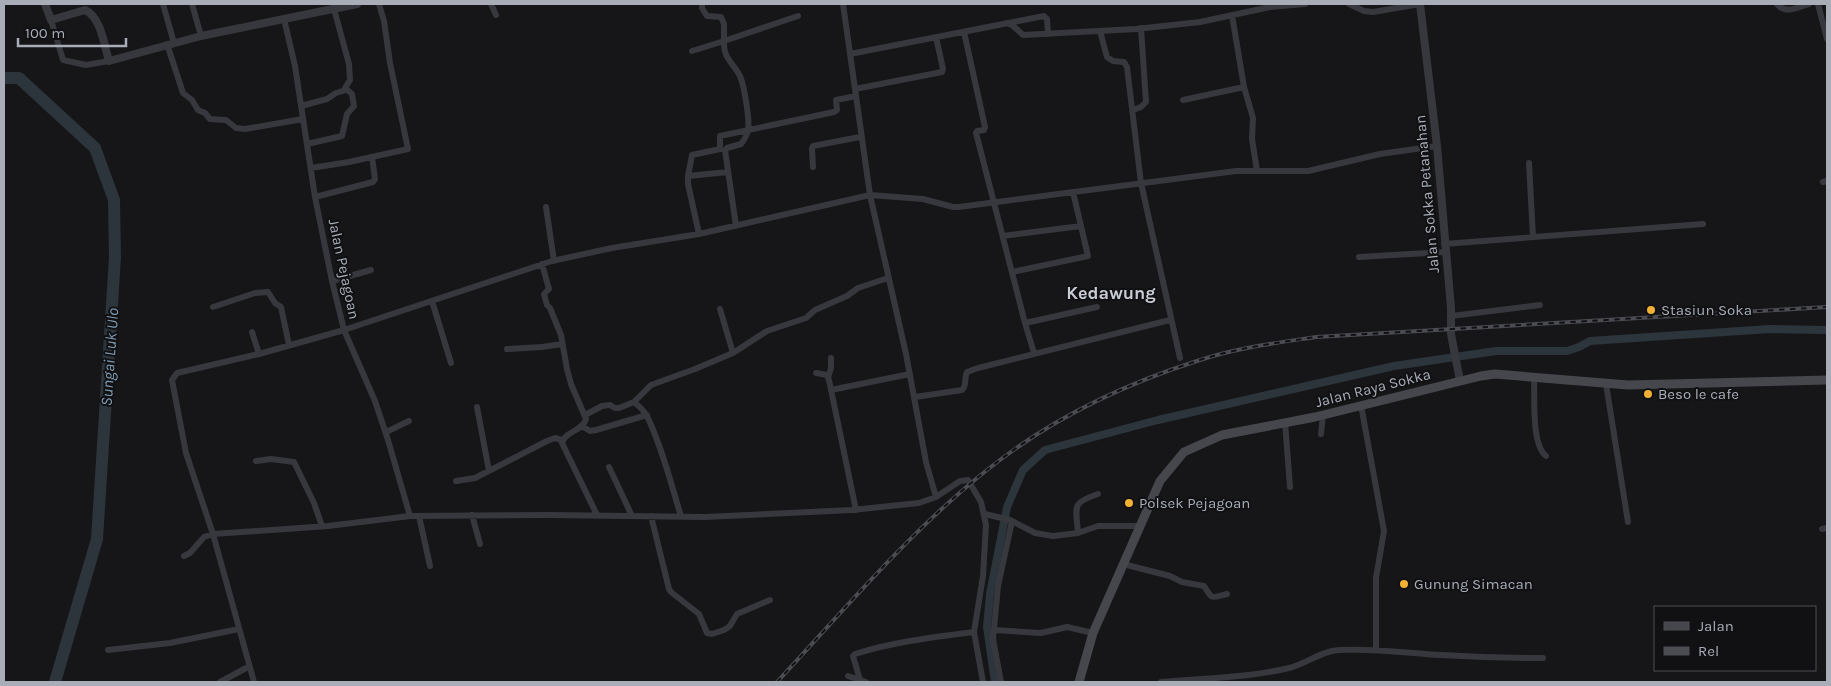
<svg xmlns="http://www.w3.org/2000/svg" width="1831" height="686" font-family="Karla,sans-serif">
<rect width="100%" height="100%" fill="#161618"/>
<g fill="none" stroke-linecap="round" stroke-linejoin="round">
<path stroke="#2c353c" stroke-width="8" d="M995,682L987,627L990,594L1007,507L1023,470L1045,450L1158,420L1394,366L1496,351H1567L1579,347L1590,341L1770,329L1827,330"/>
<path stroke="#2c353c" stroke-width="12" d="M4,78H19L95,148L114,200L115,257L97,539L55,682"/>
<path stroke="#37383d" stroke-width="6" d="M163,4L174,43
M192,4L201,36
M491,4L496,15
M843,4L870,195L906,354L926,462L936,497
M1349,4L1364,11L1373,12L1420,4
M1777,4C1786,15 1798,7 1809,4
M1818,4L1827,39
M1232,15L1244,87L1253,118L1252,139L1257,171
M284,19L295,66L315,197L332,281L344,330L375,401L388,440L410,516
M51,20L63,60L86,65L109,61
M1006,23L1012,25L1023,35L1136,29L1200,22L1270,7L1305,4
M1100,31L1107,57L1113,61L1124,62L1127,67L1141,183L1180,358
M964,32L985,127L984,130L977,131L976,133L1025,323
M167,44L183,93L192,100L198,110L205,113L210,119L226,120L236,128L245,129L303,119
M692,51L724,41V24L721,17L707,16L702,8V4
M850,54L1044,16L1047,19L1048,34
M855,89L942,72L943,69L936,37
M1183,100L1244,87
M301,106L327,99L336,93L346,90
M1133,110L1141,107L1146,102L1141,28
M307,144L342,136L347,114L354,106L352,94L345,88L350,80L349,64L334,9
M1529,163L1533,237
M813,167L812,149L813,146L860,137
M311,168L349,162L408,149L390,63L384,21L379,4
M688,176L692,155L720,149V136L834,112L837,110L836,100L856,96
M1823,182L1827,181
M315,197L373,182L375,179L372,157
M546,207L554,261
M736,226L725,150L727,148L741,144C744,140 747,135 748,130C750,120 744,85 740,76C733,62 723,59 724,41L798,16
M699,234L688,184V176L728,172
M1003,236L1081,226
M1444,244L1703,224
M1359,257L1445,252
M542,264L549,289L544,294L547,305L550,308L561,335L567,369L571,384L586,419C583,431 565,431 562,443L597,515
M1012,272L1088,256L1073,192
M332,281L371,270
M432,301L451,363
M213,307L255,293L268,292L275,303L281,307L289,345
M1451,316L1540,305
M252,332L259,354
M507,349L542,347L562,344
M733,353L767,331L806,318L815,310L847,296L858,288L888,278
M1034,353L1025,323L1097,307
M816,373L827,375L829,380L856,510
M828,378L831,368V358
M1534,378C1535,397 1531,444 1546,456
M1606,384L1628,522
M831,390L910,374
M915,397L962,390C967,386 964,378 967,372L978,368L1170,320
M634,402L651,385L695,369L733,353L720,309
M1361,405L1384,531L1376,578V650
M477,407L489,471
M585,415L602,406L610,405L615,408H619L634,402C639,406 644,411 647,416C662,447 671,484 681,516
M1285,422L1290,487
M582,426L590,431L596,430L647,415
M386,432L409,421
M1321,434L1323,415
M256,461L271,459L294,462L314,503L322,526
M609,467L632,516
M456,481L475,478L547,441L555,438L562,440
M985,514L1010,520L1035,533L1053,536L1078,533L1098,526H1139
M472,515L480,544
M419,516L430,566
M651,516L669,589L671,592L699,614L707,633L712,634L724,630L730,626L737,614L770,600
M1822,529L1827,528
M1078,533C1076,506 1071,503 1098,494
M184,556L190,553L204,537L213,534L328,526L410,516L549,515L705,517L852,510L919,503L936,497L960,481L968,480L981,502L986,525L983,576L974,632L983,682
M1123,564L1170,576L1182,582L1204,586C1213,600 1210,598 1227,594
M994,630L1041,633L1067,627L1093,633
M108,650L170,643L239,629
M848,676L866,682
M860,680L853,656L855,654C893,642 934,637 974,632
M220,682L248,667
M254,682L213,534L186,453L172,380L177,373L259,354L344,330L552,261L612,248L699,234L870,195L923,199L953,207H959L1236,171H1308L1380,154L1437,146
M1001,682L993,639L998,586L1012,521
M1161,682C1203,678 1248,678 1289,668C1306,664 1321,651 1339,650C1373,648 1407,653 1441,655C1475,657 1509,658 1543,658"/>
<path stroke="#37383d" stroke-width="8" d="M45,4L51,20L85,10C101,17 104,45 109,61L201,36L357,4
M1420,4L1437,146L1451,308V334L1460,381"/>
<path stroke="#45474d" stroke-width="9" d="M1079,682L1093,633L1160,481L1184,452L1222,435L1315,417L1481,376L1495,374L1628,385L1827,380"/>
<defs>
<path id="rail" d="M777,682C844,610 909,532 987,470C1049,420 1122,385 1197,361C1235,348 1276,343 1316,337L1827,307"/>
</defs>
<use href="#rail" stroke="#4a4c52" stroke-width="4"/>
<use href="#rail" stroke="#111113" stroke-width="2" stroke-dasharray="5.5" stroke-linecap="butt"/>
</g>
<g fill="#f2b134" stroke="#111113" stroke-width="2">
<circle cx="1651" cy="310" r="5"/>
<circle cx="1648" cy="394" r="5"/>
<circle cx="1129" cy="503" r="5"/>
<circle cx="1404" cy="584" r="5"/>
</g>
<g text-anchor="middle" stroke-width="4" stroke-linejoin="round" paint-order="stroke">
<g font-size="15" fill="#a8adb8" stroke="#111113">
<text transform="translate(1427 194) rotate(-95)" y="5">Jalan Sokka Petanahan</text>
<text transform="translate(344 269) rotate(78)" y="5">Jalan Pejagoan</text>
<text transform="translate(1373 388) rotate(-14)" y="5">Jalan Raya Sokka</text>
</g>
<g font-size="15" fill="#a8adb8" stroke="#111113" text-anchor="start">
<text x="1661" y="315">Stasiun Soka</text>
<text x="1658" y="399">Beso le cafe</text>
<text x="1139" y="508">Polsek Pejagoan</text>
<text x="1414" y="589">Gunung Simacan</text>
</g>
<g font-size="16" font-style="italic" fill="#7f9bb3" stroke="#111113">
<text transform="translate(109 357) rotate(-86)" y="6">Sungai Luk Ulo</text>
</g>
<g font-size="18" font-weight="bold" fill="#c9ccd4" stroke="#111113">
<text x="1111" y="299">Kedawung</text>
</g>
</g>
<rect width="1831" height="686" fill="none" stroke="#a8adb8" stroke-width="10"/>
<rect x="1654" y="606" width="162" height="65" fill="#111113" stroke="#4d4f55"/>
<rect x="1664" y="622" width="25" height="8" fill="#45474d" stroke="#4d4f55"/>
<text x="1698" y="631" font-size="15" fill="#a8adb8">Jalan</text>
<rect x="1664" y="647" width="25" height="8" fill="#4a4c52" stroke="#4d4f55"/>
<text x="1698" y="656" font-size="15" fill="#a8adb8">Rel</text>
<path d="M18 38v8h108v-8" fill="none" stroke="#a8adb8" stroke-width="2.5"/>
<text x="25" y="38" font-size="15" fill="#a8adb8" stroke="#111113" stroke-width="4" paint-order="stroke">100 m</text>
</svg>
